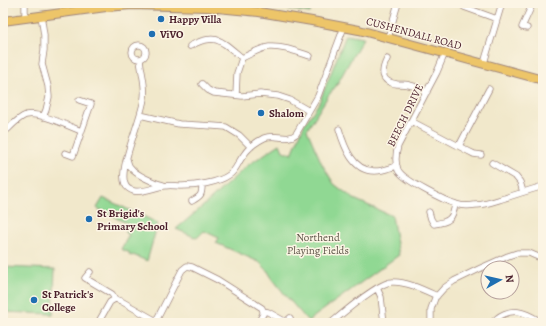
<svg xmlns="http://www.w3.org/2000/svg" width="546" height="326" font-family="Alegreya,serif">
<rect width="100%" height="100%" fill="#fcf5e5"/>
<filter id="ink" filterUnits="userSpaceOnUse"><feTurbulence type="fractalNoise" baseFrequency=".025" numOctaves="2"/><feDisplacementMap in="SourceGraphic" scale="8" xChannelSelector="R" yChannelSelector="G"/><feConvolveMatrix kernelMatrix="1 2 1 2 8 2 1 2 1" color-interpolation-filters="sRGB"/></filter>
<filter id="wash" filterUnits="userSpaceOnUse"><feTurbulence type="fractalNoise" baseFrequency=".012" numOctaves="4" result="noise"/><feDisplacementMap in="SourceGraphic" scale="16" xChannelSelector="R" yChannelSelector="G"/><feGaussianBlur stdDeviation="0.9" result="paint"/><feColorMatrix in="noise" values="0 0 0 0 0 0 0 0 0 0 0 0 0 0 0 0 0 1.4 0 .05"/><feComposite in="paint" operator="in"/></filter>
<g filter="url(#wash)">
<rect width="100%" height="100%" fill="#f1e8cb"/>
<path fill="#90d893" stroke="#6d7c5f" d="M252,3H312L310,13L279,7L254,5Z
M346,35L363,38L336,86L328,96L307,130L322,164L334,184L354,199L392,216L399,255L308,321L286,296L272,278L267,270L259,262L216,243L219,238L204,231L197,238L176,229L202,207L248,165L280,144L283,151L292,154L304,125L319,103Z
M103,198L158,223L147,261L133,255L132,256L129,255L130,253L121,249L129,235L125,232L128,224L97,208Z
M3,267L55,269L53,314L3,312Z"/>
</g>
<g filter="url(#ink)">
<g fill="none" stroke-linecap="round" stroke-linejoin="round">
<defs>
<path id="street" d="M465,3L464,7L497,19
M41,15L44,35V50L42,64L48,86L49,97L46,110L43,117
M25,18V3
M527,28L522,27L533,3
M388,38L398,3
M132 52a7 7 0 1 1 14 0a7 7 0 1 1-14 0Z
M190,46C216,32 222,41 242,58
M445,53L437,72L398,146C396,153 395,163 398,170C403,180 445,201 456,204C462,206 469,206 475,205C485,205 495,201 505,198C517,194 530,190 543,186
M140,59C141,72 146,84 144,98C142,118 118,168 125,184C126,187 130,190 134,191C142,193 155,187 164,186C170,185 176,186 182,186C195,186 218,183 229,175C236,171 238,162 243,156C248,148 256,142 264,138C275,133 287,142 296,134L318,96L344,27
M387,59C381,71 380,82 397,84C401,84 405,84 409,85C416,86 421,89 427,92
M484,63L502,3
M202,84L208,90L214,93L242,96L260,94L278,96L290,100L309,111
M236,95L237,73L242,58C251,54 260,48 269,47C283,46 298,52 310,56
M140,115L179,124L213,126L226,127L239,135L251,147
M411,121L468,151L474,154L481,155
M8,129C13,124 20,117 26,115C40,112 68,126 81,131
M339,129C344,146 353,172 375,171C383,171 390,168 397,166
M459,146L489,89
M65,153L73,156L91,104L79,100
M127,159C128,162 128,166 131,168C136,175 155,183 163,185
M492,163L516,177L520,182L523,192
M192,201C201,196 202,195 202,185
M429,212L431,219L434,224C449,222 453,219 455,204
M90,272L85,278L112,294L115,299
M377,288L381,297L384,323
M263,311L268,312L286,322L290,318
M156,321L182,270L187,266L192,267L218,280L262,308L263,311
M98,323L110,302L115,299L121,301L160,323
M258,323L263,314V311
M331,323C343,313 379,282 392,282C406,281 424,290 437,296
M431,323V309L435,298L444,288L454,281L481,268L508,256L517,253H529L543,259
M493,323C498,315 510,310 519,312C527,313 536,319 543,323"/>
<path id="primary" d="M3,21L106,7L132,5L207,7L259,12L312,21L359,30L543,80"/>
</defs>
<use href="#street" stroke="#9e847b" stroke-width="7"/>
<use href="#primary" stroke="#9e847b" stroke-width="10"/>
<use href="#street" stroke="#fff" stroke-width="5.5"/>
<use href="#primary" stroke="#edc569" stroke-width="8"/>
</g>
</g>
<g fill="#1f6fb2" stroke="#fcf5e5" stroke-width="1.5">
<circle cx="161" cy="19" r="4"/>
<circle cx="152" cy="34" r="4"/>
<circle cx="261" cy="113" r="4"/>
<circle cx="89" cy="219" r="4"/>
<circle cx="34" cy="300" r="4"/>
</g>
<g text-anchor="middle" stroke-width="3" stroke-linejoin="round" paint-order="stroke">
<g font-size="11" font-weight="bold" fill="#4a1f2b" stroke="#fcf5e5" text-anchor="start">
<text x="169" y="23">Happy Villa</text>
<text x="160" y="38">ViVO</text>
<text x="269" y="117">Shalom</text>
<text x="97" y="217">St Brigid's<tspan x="97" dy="13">Primary School</tspan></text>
<text x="42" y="298">St Patrick's<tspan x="42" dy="13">College</tspan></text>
</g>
<g font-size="11" fill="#4a1f2b" stroke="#fcf5e5">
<text transform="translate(414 33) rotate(15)" y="4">CUSHENDALL ROAD</text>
<text transform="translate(405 115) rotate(-64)" y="4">BEECH DRIVE</text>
</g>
<g font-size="11" fill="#5f564a" stroke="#fcf5e5">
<text x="318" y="241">Northend<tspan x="318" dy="13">Playing Fields</tspan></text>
</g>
</g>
<rect width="546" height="326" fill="none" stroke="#fcf5e5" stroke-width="16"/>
<g transform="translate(500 280) rotate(82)"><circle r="19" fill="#fcf5e5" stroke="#b59f9b"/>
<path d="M0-3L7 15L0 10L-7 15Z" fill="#1f6fb2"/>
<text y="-6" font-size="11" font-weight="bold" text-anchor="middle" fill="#4a1f2b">N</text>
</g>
</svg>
